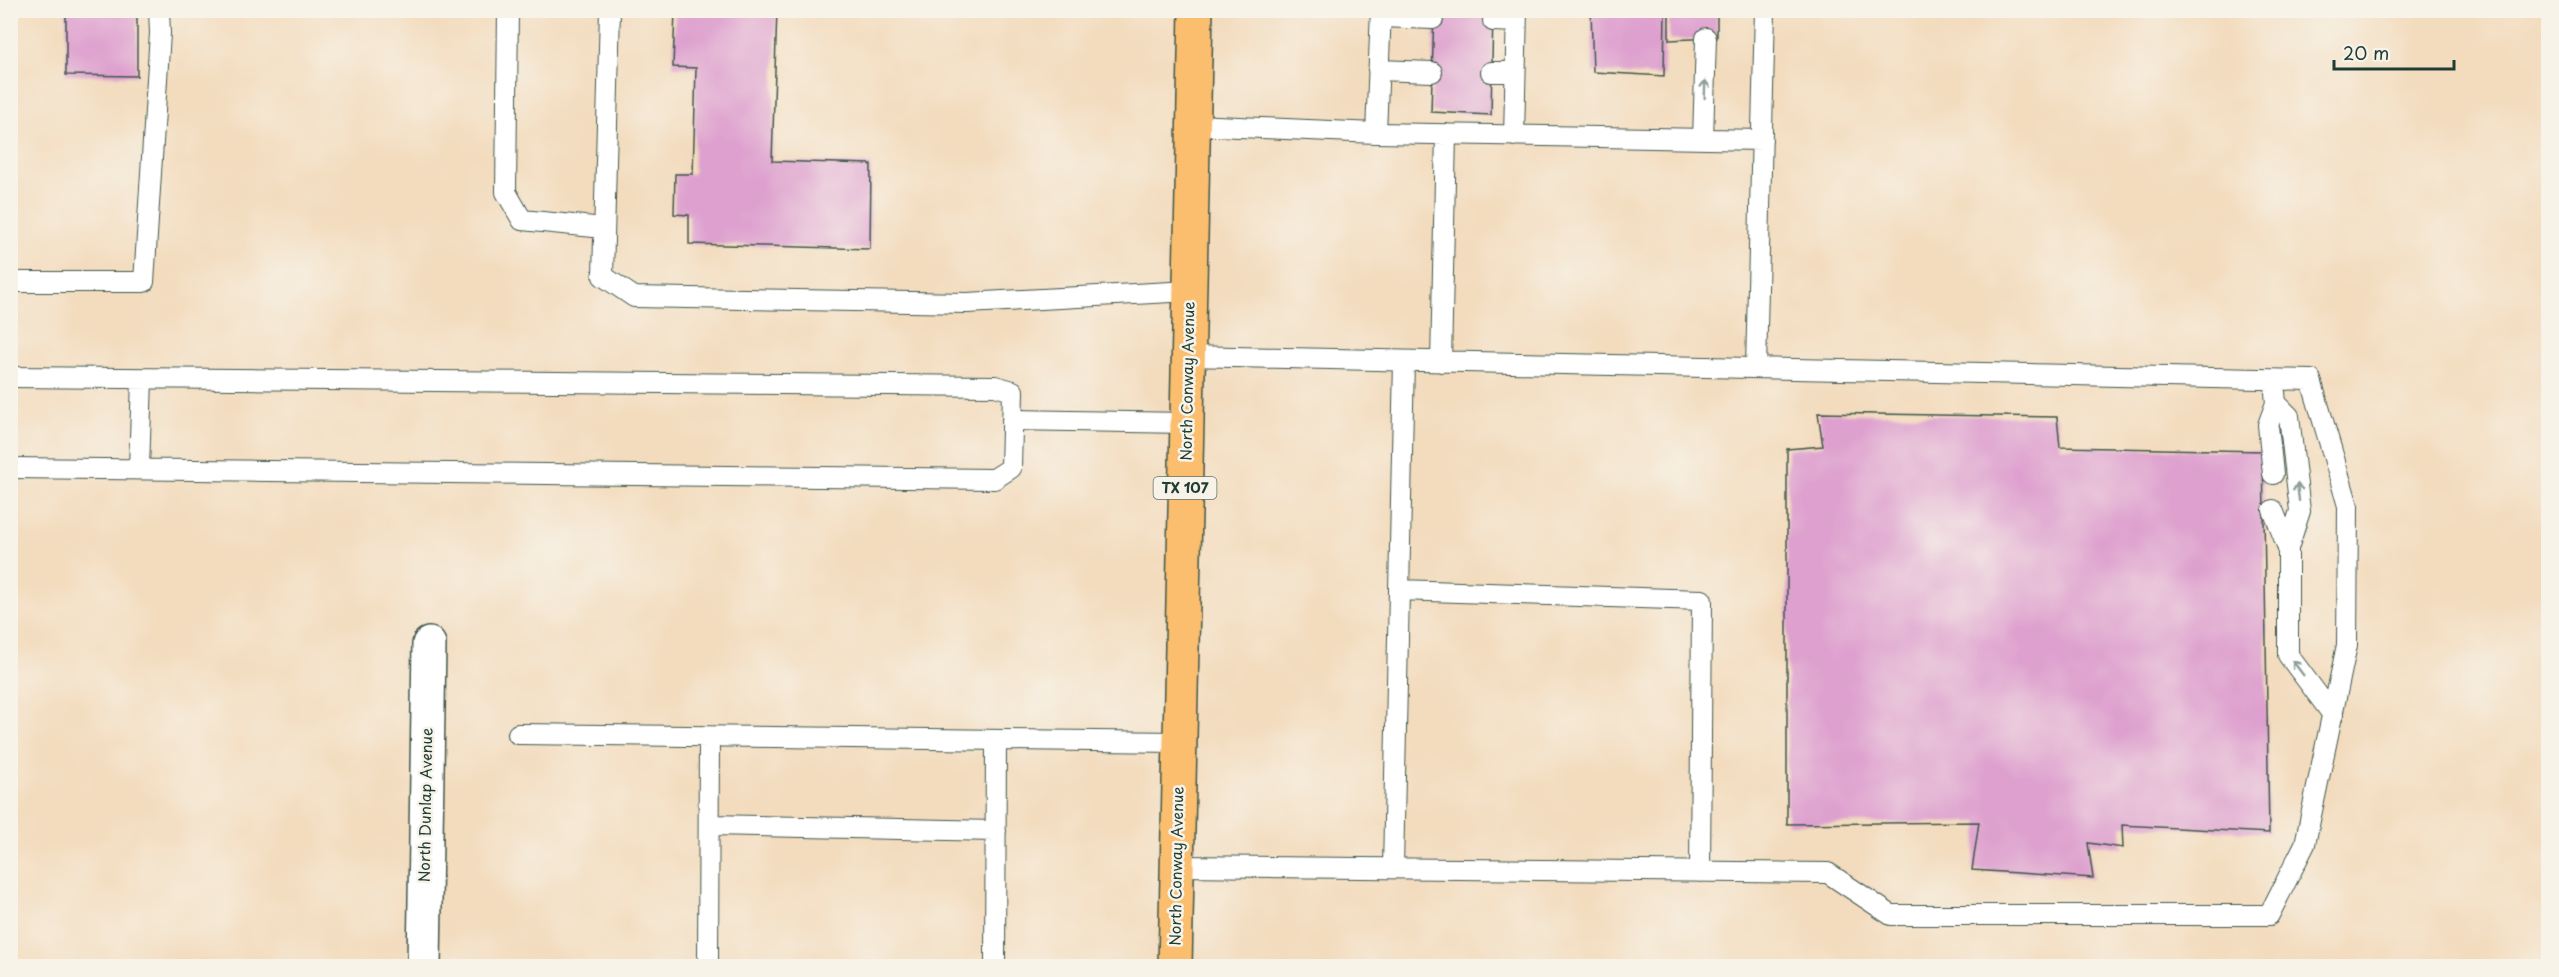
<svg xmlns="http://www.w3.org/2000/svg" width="2559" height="977" font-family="'Playpen Sans',sans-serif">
<rect width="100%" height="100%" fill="#f7f3e8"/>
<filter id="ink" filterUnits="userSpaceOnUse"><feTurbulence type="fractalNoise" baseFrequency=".0167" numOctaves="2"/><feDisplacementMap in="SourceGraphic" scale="12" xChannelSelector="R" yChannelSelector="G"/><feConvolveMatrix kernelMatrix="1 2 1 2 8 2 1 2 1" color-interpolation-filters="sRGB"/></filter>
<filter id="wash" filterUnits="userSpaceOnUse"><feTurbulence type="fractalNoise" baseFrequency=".008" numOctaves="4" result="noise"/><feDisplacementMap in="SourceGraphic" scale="24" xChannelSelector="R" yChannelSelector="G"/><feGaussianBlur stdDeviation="1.35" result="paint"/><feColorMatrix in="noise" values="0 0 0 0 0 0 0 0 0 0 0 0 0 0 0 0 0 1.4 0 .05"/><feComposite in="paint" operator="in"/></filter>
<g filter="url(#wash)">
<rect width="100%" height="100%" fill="#f3dbbd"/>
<g id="blocks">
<path fill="#dea1cf" d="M66,10H137V76L66,75Z
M675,10H777L772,161L871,164L870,249L689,244V215L674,214L675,174H693L696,68L673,67Z
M1434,10H1493L1491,115L1431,112Z
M1591,10H1665L1664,76L1593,72Z
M1669,10H1717V38L1669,40Z
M1818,413L2057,417L2060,447L2263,451L2269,833L2122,825L2123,848L2088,843L2093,878L1972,870L1979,822L1787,824V449L1823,446Z"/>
</g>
</g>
<g filter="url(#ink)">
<use href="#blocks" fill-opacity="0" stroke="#3f5549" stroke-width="1.5"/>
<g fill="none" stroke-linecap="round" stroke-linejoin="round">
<defs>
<path id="lane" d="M508,10L506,192L522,220L604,228
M610,10L603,276L634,297L967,303L1190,291
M1381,10L1376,133L1762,140
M1381,17L1433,19
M1493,21L1516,22
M1378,70L1432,72
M1491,72H1515
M1194,125L1376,133
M1514,136L1517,10
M1703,139L1706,38
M10,282H144L160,33L159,10
M1441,362L1446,134
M1756,368L1765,10
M10,377L995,386L1013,391L1011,468L994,479L10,468
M2276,403L2289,416L2300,511L2288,548
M1012,420L1187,423
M139,469L142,379
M2273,474L2268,425L2276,403L2275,392
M2273,510L2288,548V655L2333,715
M1399,590L1702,600L1700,872
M518,734L1180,742
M709,825L996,831
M1177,866L1828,873L1891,915H2269L2305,844L2347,645L2348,506L2311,380L1188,356
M1393,868L1404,361
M708,966L709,737
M995,966L996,740"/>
<path id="street" d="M424,966L429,644"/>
<path id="primary" d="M1175,966L1196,10"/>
</defs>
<use href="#lane" stroke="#3f5549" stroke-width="22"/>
<use href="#street" stroke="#3f5549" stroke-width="36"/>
<use href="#primary" stroke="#3f5549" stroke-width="36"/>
<use href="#lane" stroke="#fff" stroke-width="20"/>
<use href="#street" stroke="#fff" stroke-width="33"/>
<use href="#primary" stroke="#fbbe6e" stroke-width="33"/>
</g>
<defs><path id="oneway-shaft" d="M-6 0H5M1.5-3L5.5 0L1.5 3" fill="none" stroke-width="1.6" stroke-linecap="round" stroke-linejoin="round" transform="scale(1.5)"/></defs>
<g stroke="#8f9e9a">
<use href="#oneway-shaft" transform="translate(1705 89) rotate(-88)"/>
<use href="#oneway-shaft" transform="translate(2298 492) rotate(-97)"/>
<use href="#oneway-shaft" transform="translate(2298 668) rotate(-127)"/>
</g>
</g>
<g text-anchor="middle" stroke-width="5" stroke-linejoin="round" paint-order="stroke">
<rect fill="#f7f3e8" stroke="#60746a" stroke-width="1.5" x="1153.5" y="477" width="63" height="22" rx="4.5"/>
<g font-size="14" font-weight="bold" fill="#1f3d34">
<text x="1185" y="493">TX 107</text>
</g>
<g font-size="15" fill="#1f3d34" stroke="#f7f3e8">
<text transform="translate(1188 381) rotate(-89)" y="5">North Conway Avenue</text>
<text transform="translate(426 805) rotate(-89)" y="5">North Dunlap Avenue</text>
<text transform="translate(1177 866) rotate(-89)" y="5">North Conway Avenue</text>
</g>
</g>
<rect width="2559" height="977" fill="none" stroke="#f7f3e8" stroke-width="36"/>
<path d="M2334 60v9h120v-9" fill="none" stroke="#1f3d34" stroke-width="3"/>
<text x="2343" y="60" font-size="18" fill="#1f3d34" stroke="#f7f3e8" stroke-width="4.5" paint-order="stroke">20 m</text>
</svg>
